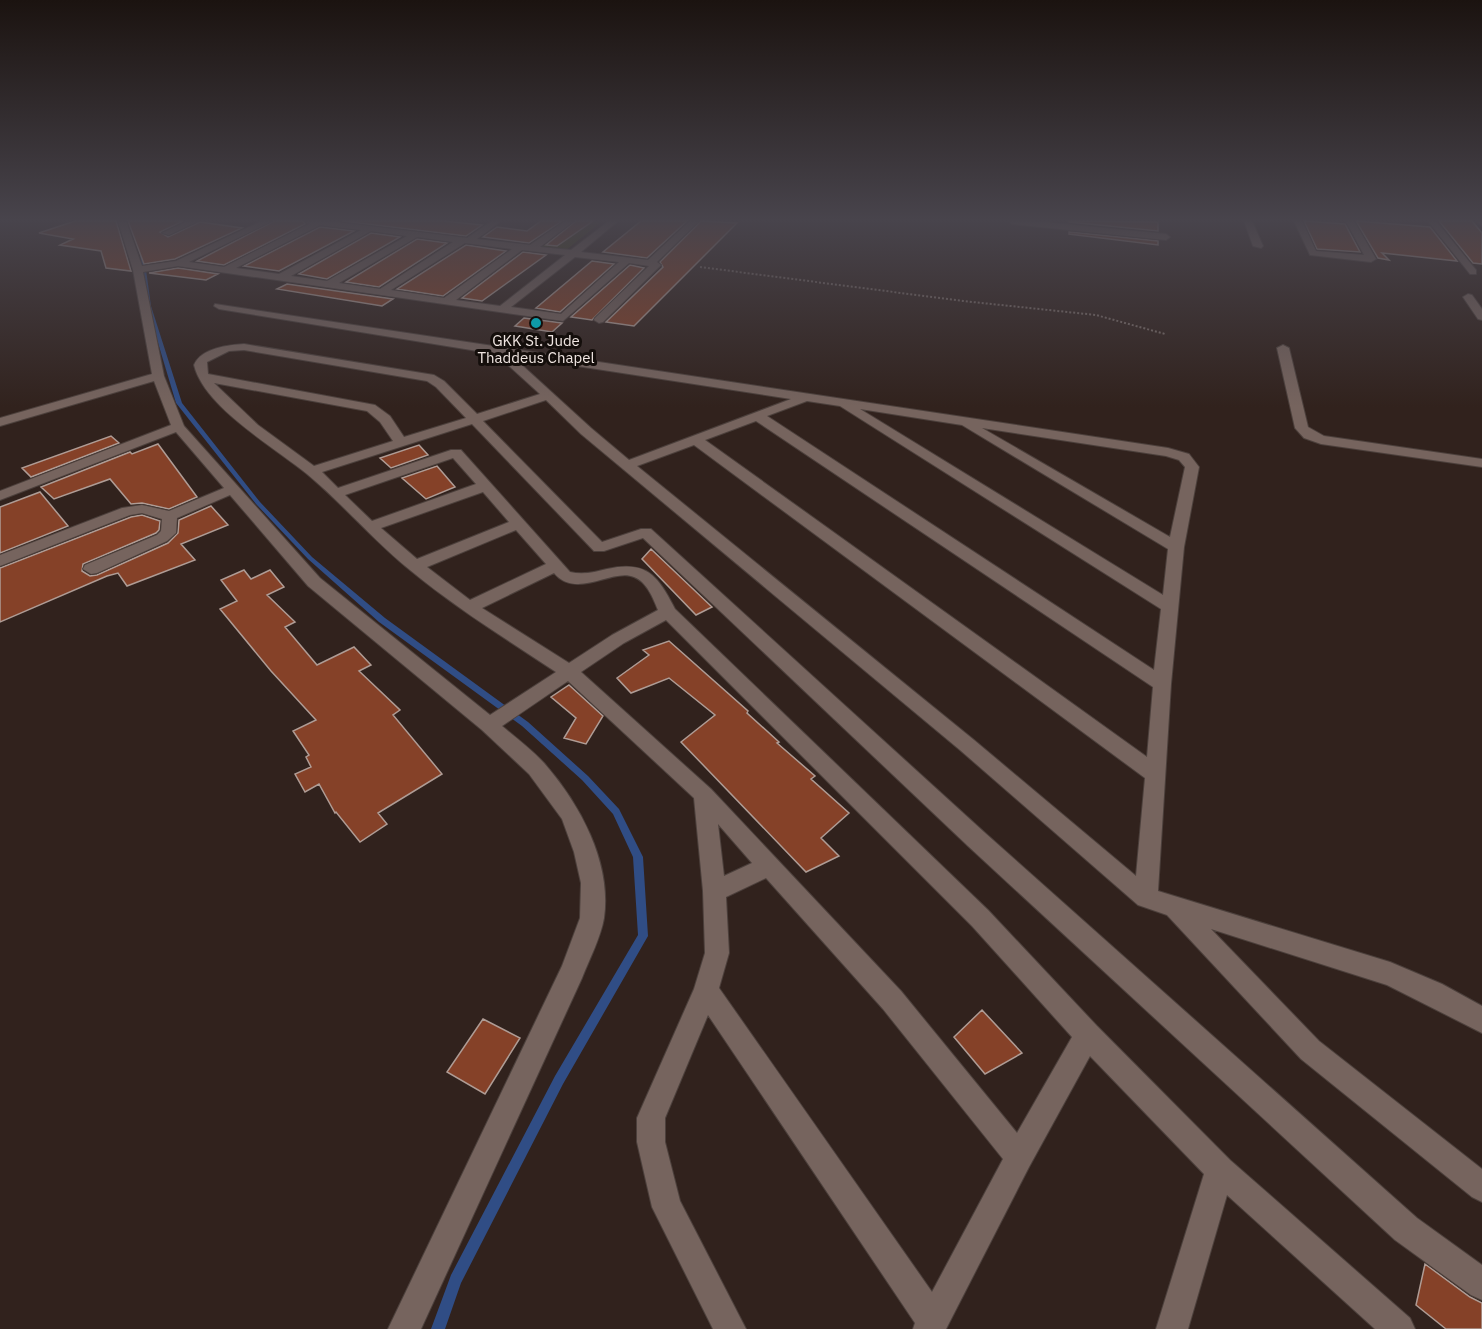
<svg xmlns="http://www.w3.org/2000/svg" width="1482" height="1329" font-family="'IBM Plex Sans',sans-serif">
<rect width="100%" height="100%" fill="#31221d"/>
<path fill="#3d3f12" d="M578,221L601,222L566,250L541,247Z"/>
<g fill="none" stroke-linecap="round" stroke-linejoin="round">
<path fill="#304d85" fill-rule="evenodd" d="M142,254L144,255L151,306L182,403L260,502L312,557L385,618L528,722L588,776L619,809L643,857L648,936L563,1084L461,1283L445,1329H431L451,1275L555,1076L638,935L633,857L613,814L582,780L522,726L379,622L308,559L256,504L176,403L147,306L140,255Z"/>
</g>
<path fill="#854128" stroke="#af9c95" stroke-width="1.5" d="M75,221H116L131,271L106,268L101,251L60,245L73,239L39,233Z
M128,221H183L160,232L168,237L200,222L242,228L175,259L144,264Z
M274,221H303L305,224L224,265L197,261Z
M342,221H444L482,225L466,236Z
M541,221H562L529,243L483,237L497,227L527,231Z
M576,221H593L557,246L546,245Z
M641,221H687L647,258L603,252Z
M701,221L737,223L634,326L606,322L663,267L660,262Z
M1069,221L1158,222V231L1069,222Z
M1304,221L1345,224L1360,252L1317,249Z
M1356,221L1430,227L1457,261L1382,253L1389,260L1378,258Z
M1439,221H1472L1482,233V264L1473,263Z
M320,227L354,231L279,271L244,266Z
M1069,232L1158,241V245L1069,234Z
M371,233L400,237L327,279L299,274Z
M417,239L447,243L379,287L346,282Z
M466,245L506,251L443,296L397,289Z
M523,252L546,255L482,301L462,298Z
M592,261L614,264L560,312L536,308Z
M630,265L644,268L592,320L571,317Z
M178,268L218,274L206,280L149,273Z
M287,284L393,299L382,306L277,289Z
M524,318L562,323L552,332L515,326Z
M111,436L119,443L31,477L22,468Z
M158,444L197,497L169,509L142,503L131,504L110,479L54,499L41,487L130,452L132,454Z
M419,445L428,455L391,468L380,458Z
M437,466L455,487L426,499L402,478Z
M40,492L68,526L0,553V507Z
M211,506L228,525L181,544L195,560L127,586L118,573L107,576L0,622V568L131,517L142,515L160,521L159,530L156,533L83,564L82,571L90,576L97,575L168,543L178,533L179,520Z
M651,549L712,607L696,615L642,559Z
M244,570L251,579L270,570L284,587L267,595L295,622L285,627L317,665L354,647L371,665L359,671L400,710L393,715L442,774L378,813L387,824L360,842L336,812L335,813L319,784L305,792L295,774L311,767L306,757L309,755L293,731L316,720L271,671L220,609L237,601L221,580Z
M669,641L748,711L747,713L779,742L777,743L815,776L811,779L849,813L821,838L839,856L806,872L681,742L715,715L669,678L631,693L617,678L649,655L643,650Z
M569,685L603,716L586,744L564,738L576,718L551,697Z
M982,1010L1022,1053L985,1074L954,1037Z
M483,1019L520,1038L485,1094L447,1072Z
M1425,1264L1470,1297L1482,1303V1329H1446L1416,1305Z"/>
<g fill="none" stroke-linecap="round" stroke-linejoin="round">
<defs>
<path id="street" d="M118,221H126L142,266L176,261L262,221H272L189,262L224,267L309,224L305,221H327L467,238L492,221H501L477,239L530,245L565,221H574L540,247L571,250L609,221H618L581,252L648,260L690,221H699L657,262L661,265L659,267L603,322L599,323L594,320L595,318L649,266L629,263L563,321L178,266L143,272L164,376L184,426L320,578L490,715L556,672C506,639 456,608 410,570C373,540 343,504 307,474C274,447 204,407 194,365C201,348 228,345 244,344L434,375L444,381L477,414L540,394L496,354L219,309L214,306L215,304L1168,448L1189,454L1199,467L1184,547L1171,684L1158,891L1390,962L1442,984L1482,1006V1033L1387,985L1211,929L1319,1041L1482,1169V1202L1472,1197L1301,1059L1167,915L1138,905L960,750L581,434L546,400L483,421L602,542L641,529H651L984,832L1417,1218L1482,1265V1300L1471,1295L1395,1240L968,846L643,538L604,551H594L472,424L322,472L338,488L451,450H461L570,572C583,575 595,572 607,569C647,560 658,576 675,609L988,910L1097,1026L1230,1160L1410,1318L1415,1329H1375L1227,1195L1188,1329H1156L1204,1174L1090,1056L1029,1167L946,1329H913L915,1323L708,1015L665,1118V1142L680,1201L746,1329H713L652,1207L637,1142V1118L694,989L705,953L703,891L694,798L568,681L502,726C516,738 531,749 544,763C579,803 612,862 604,918C601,937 589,960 582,978L421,1329H388L562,966L580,918L581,883L574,852L562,819L529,774L482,730L308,586L230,495L177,518L176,533L167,541L97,573L91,574L83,569L85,565L157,535L161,531L162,519L142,513L130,515L0,566V555L122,508L142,505L169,511L224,488L176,432L0,500V491L171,425L154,381L0,426V418L152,374L133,270ZM320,225L361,230L279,274L236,268ZM371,231L407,236L327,281L291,276ZM417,237L453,242L380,289L339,283ZM465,243L512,249L444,298L391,290ZM522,250L565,255L500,306L456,300ZM575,257L619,262L561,314L511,307ZM244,350L427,381L436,387L466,418L404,437L390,416L375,405L208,374L207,362L229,351ZM512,356L791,399L629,460L591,428ZM214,383L367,411L380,422L393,441L314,466L258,425ZM807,401L840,406L1161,609L1154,670L767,416ZM860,409L962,425L1168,549L1163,595ZM756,421L1153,687L1147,757L705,440ZM982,428L1166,456L1179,460L1185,467L1170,537ZM694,445L1145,778L1136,876L974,740L637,466ZM453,458L476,484L372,521L345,495ZM483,492L509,522L417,559L381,528ZM516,530L546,564L470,600L427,567ZM554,573C577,600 612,568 634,577C647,582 653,598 658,610L612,635L569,663L482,608ZM666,620L972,926L1072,1037L1017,1133L901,991L711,789L581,672L624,643ZM718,824L752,863L724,876ZM766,878L883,1009L1003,1159L932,1292L719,988L729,953L726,897Z
M188,221H198L169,235L162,233Z
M1008,221H1033L1166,234L1170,237L1166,240L1012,224Z
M1244,221H1252L1263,246L1261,248L1253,246Z
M1294,221H1302L1316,251L1364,255L1346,221H1354L1376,259L1371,262L1310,255Z
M1428,221H1436L1476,270V274H1470Z
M1476,221H1482V226Z
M1468,294L1472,295L1482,309V320L1478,319L1463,297Z
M1283,345L1289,348L1308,427L1324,436L1482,459V467L1321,444L1304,438L1295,428L1277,348Z"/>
</defs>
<use href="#street" stroke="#4c403c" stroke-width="2"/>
<path stroke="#7c6f6a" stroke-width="2" stroke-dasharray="2 2" stroke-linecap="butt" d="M700,267L963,301L1096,315L1165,334"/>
<use href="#street" fill="#76645e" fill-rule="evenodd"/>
</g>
<linearGradient id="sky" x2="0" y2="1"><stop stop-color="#1b1310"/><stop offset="0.54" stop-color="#48444c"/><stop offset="1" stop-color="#48444c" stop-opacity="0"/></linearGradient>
<rect width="1482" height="407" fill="url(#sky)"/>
<circle fill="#0f9aa8" stroke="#140e0b" stroke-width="2" cx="536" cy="323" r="6"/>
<g text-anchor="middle" stroke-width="6" stroke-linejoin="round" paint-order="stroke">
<g font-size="15" fill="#f0e6e2" stroke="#140e0b">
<text x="536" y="346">GKK St. Jude<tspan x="536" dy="17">Thaddeus Chapel</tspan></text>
</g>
</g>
</svg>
